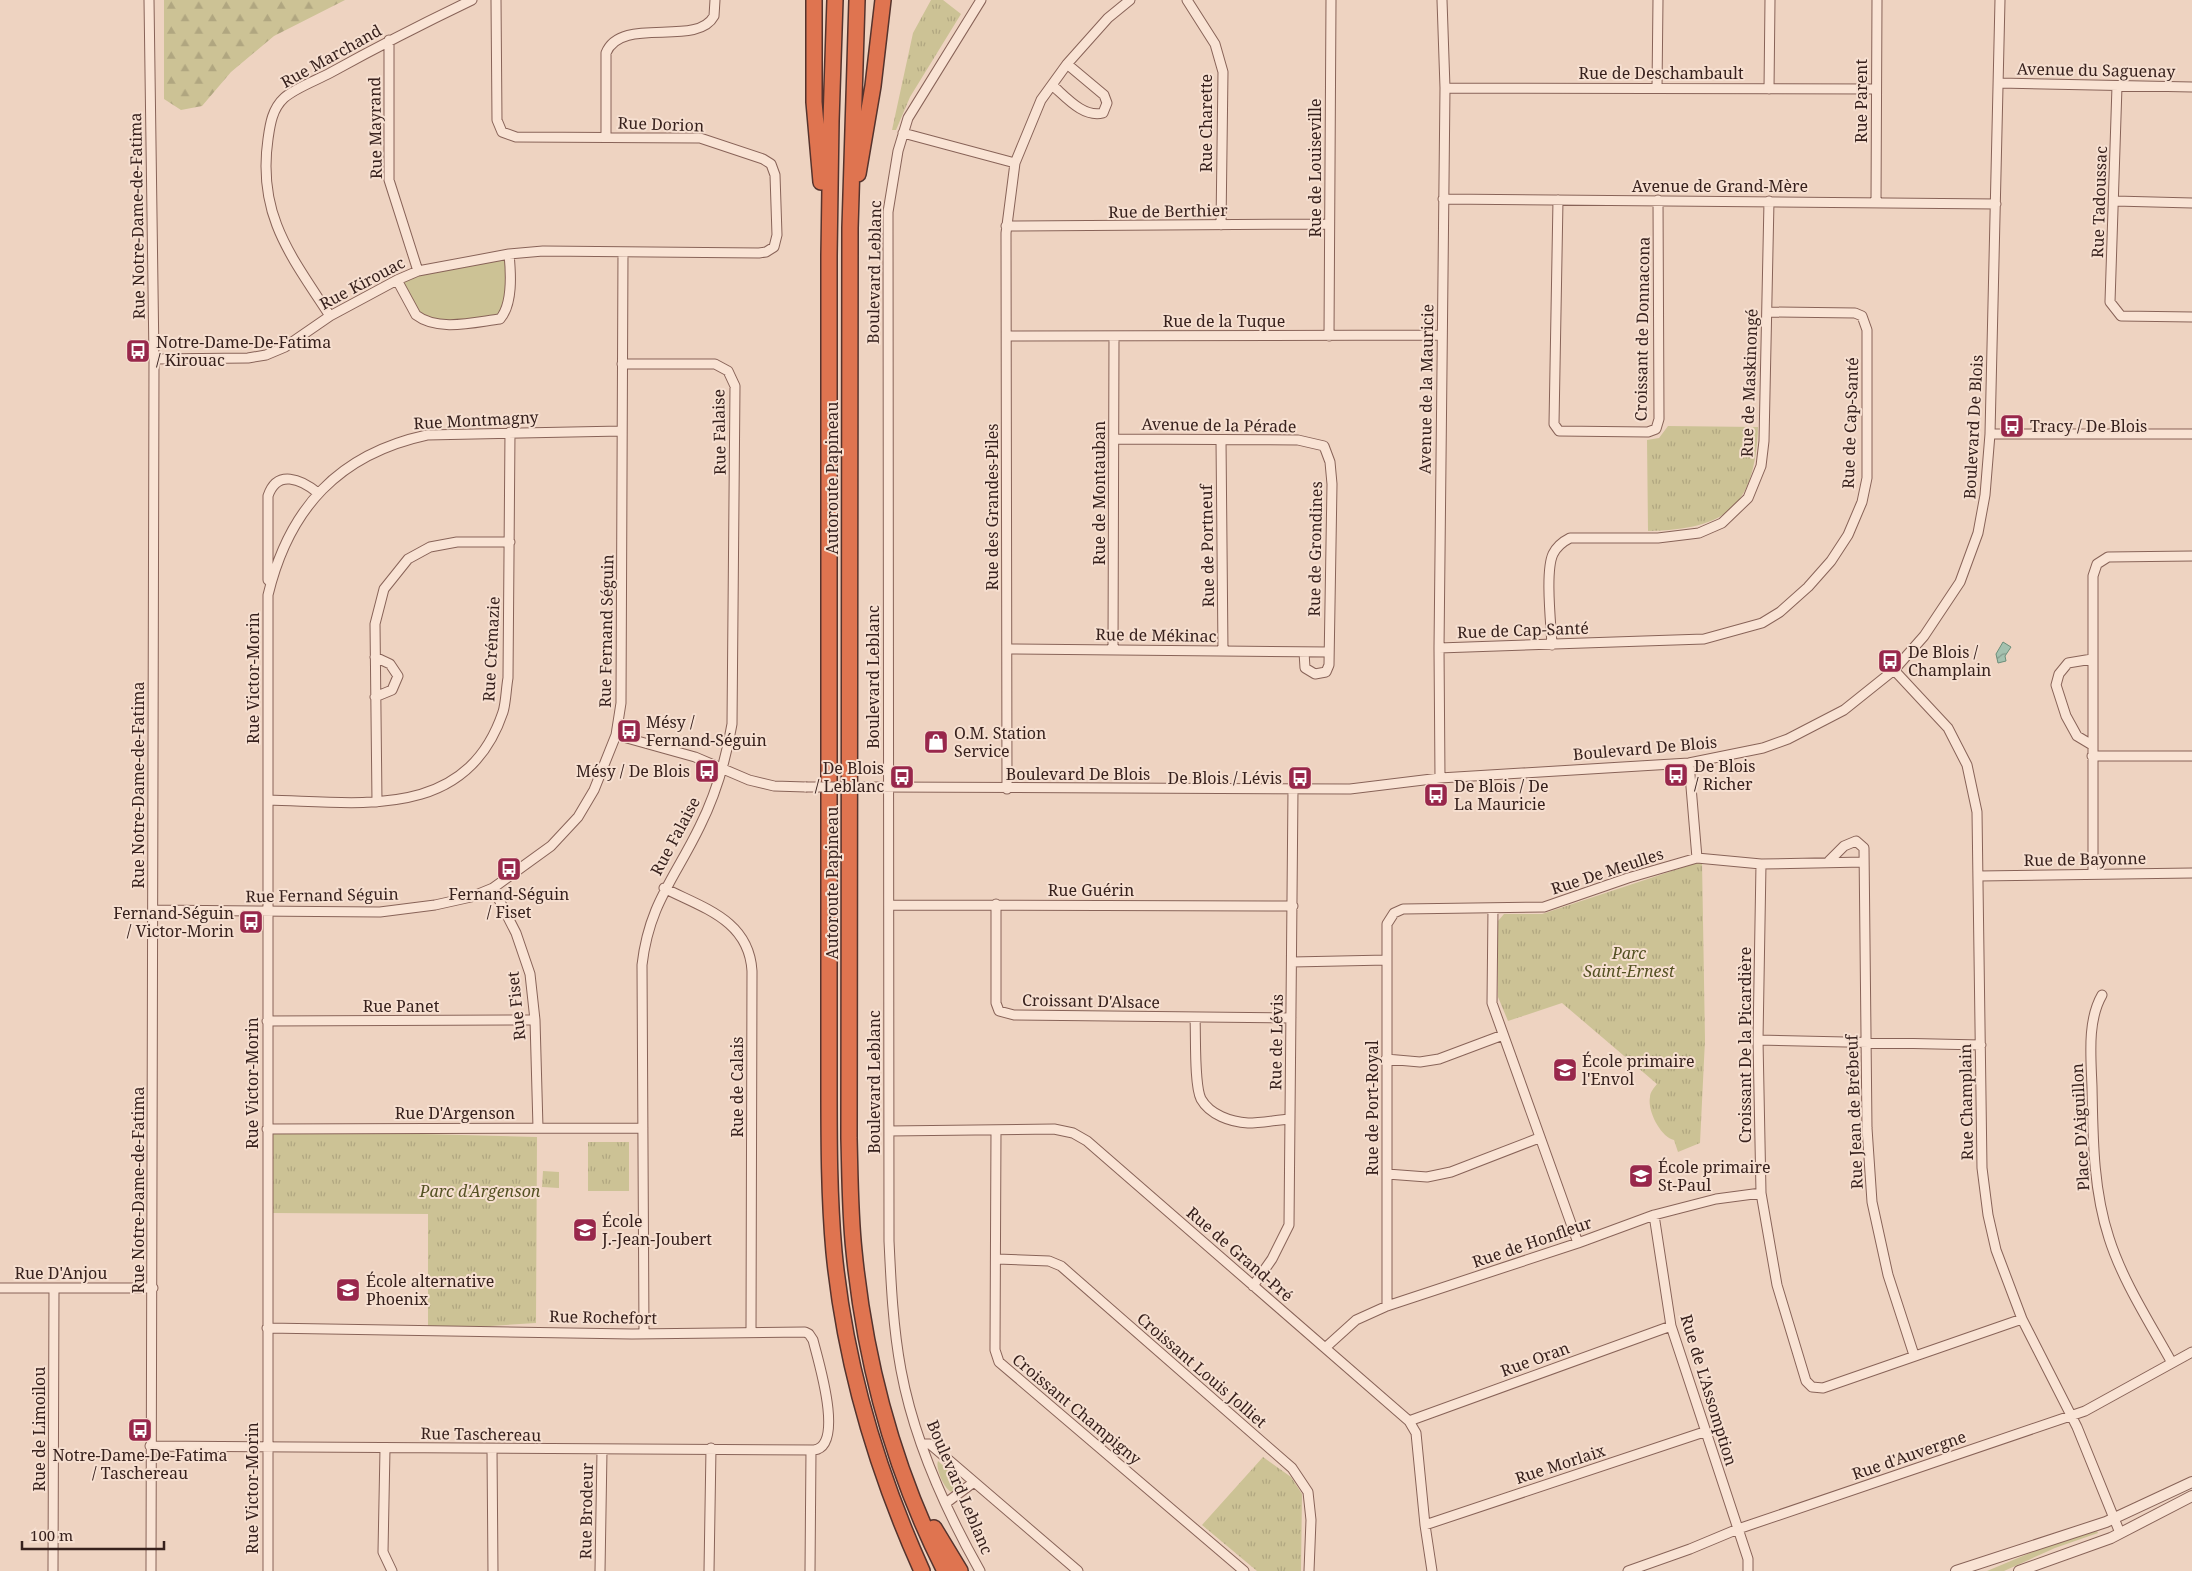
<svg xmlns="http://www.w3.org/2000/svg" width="2192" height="1571" font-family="'Noto Serif',serif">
<defs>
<pattern id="forest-firs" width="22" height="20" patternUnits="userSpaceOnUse" patternTransform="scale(1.25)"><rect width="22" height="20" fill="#ccc295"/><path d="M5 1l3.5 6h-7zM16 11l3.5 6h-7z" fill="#b0a680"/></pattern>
<pattern id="park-tufts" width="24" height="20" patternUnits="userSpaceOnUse" patternTransform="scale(1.25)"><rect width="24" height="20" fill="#ccc295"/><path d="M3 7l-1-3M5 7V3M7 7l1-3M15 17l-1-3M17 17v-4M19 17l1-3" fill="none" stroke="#b0a680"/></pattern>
<pattern id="water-waves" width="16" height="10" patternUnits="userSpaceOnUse" patternTransform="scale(1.25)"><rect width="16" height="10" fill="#a4c1af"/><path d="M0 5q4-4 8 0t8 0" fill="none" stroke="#869c8e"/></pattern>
</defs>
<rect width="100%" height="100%" fill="#eed3c1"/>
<path fill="#ccc295" d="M509,254L510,270L500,319L439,325L420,319L397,280Z
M938,1461L961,1482L952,1492C945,1491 935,1468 938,1461Z
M2097,1531L2098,1533L2055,1548L2004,1571H1987L2056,1542Z"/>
<path fill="url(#forest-firs)" d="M164,0H345L274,36L231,72L202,106L181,110L164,99Z"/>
<path fill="url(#park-tufts)" d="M931,0H943L961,14L910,97L896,130H892L913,33Z
M1668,426L1758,427C1755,508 1726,529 1648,531L1647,440L1659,438Z
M1702,861L1705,1040L1700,1143L1678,1152L1674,1140C1661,1137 1647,1111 1650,1097C1650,1092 1654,1088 1657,1084L1562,1003L1508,1021L1498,997V921L1504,914H1542Z
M268,1130L537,1137L536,1323L428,1330V1214L271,1213Z
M588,1142H629V1191H588Z
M543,1171L559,1172V1188L542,1187Z
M1263,1457L1291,1477L1302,1494L1301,1571H1257L1202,1525Z"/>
<path fill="url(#water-waves)" stroke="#6b8e7a" d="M2003,642L2011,647L2005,656L2006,661L1998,663L1996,654Z"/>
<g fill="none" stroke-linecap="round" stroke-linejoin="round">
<defs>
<path id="minor" d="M149,0L154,359L151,1571
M1187,0L1215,44L1223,72L1221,225
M389,40V180L418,271
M1999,83L2192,87
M1052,85C1066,97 1083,118 1103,113L1107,103L1104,95L1067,64
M2117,86L2110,302L2121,316L2192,317
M1445,88L1876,89
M1657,88L1658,0
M1769,89L1770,0
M903,133L1015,163
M606,137V53C621,15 697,48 714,16L715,0
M1443,199L1996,204
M1558,200L1554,424L1559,431L1648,432L1656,429L1659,419L1658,200
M2115,201L2192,203
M1876,202L1877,0
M1006,226L1329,224
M397,280L416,315C438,332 475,322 500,319C513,304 511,274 509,254
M330,316C291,256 257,215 268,139C270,125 272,109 284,98C295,88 317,80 330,73C377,47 424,23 472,0
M1007,336L1442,335
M1329,336L1331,0
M154,359L248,358L266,355L285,347L330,316L397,280L418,271L509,254L543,251L759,253L766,252L774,247L777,235L775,175L771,164L763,159L700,138L516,137L502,132L497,120L496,0
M622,364H715L728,371L735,386L732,724C726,759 716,794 700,826C675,878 649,904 642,965L644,1333
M1990,434H2192
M1114,439L1298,440L1324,446L1330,462L1332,484L1329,665L1326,672L1315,674L1305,668L1304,652
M1221,440L1223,651
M268,580V496C277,469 301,479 318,493
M1552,645C1551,624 1545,571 1553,554C1557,546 1562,542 1570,538H1658L1699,533L1722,523L1748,498L1761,466L1764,441L1769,201
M1439,648L1704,639L1762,623L1780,612L1808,587L1831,561L1848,535L1862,502L1867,478V330L1862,316L1855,313L1768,312
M1007,649L1329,652
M1113,650L1114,337
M375,657L390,664L398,676L392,690L375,697
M2092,659L2068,663L2059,674L2056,685L2066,716L2077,736L2092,745
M1894,670L1948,728L1967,765L1977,812L1982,1168L1988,1215L1996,1250L2022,1319L2077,1427L2120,1533
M616,735L695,757L749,780L774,786L806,787
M2092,756H2192
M1689,763L1697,858
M1440,778L1439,648L1445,88L1442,0
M880,787L1350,789L1440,778L1689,763L1763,748L1788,739L1844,710L1894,670L1924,636L1960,582L1978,533L1985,495L1990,434L2000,0
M1007,789L1006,233L1015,163L1041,100L1067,64L1108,18L1130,0
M268,800C359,802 466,822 503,712C506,702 506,689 508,678L510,432
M377,802L375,624L384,589L408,559L430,547L457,542H510
M1829,861L1844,846L1856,841L1864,848L1867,1128L1872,1202L1888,1275L1914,1355
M1761,864L1758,1040L1761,1193L1777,1285L1806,1381L1812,1387L1823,1388L2022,1319
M2093,874V576L2097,564L2108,557L2192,556
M1979,876L2192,873
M493,888L516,933L530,974L535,1020L538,1128
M664,888C703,908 749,920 752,971L751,1332
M996,904V1003L999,1011L1014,1015L1291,1018
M889,905L1293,906
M1493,908L1492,1003L1578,1243
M153,910L380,912L435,905L471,897L493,888L551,846L578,817L594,790L616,735L621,703L623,252
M1292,962L1387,960
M2102,995C2087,1021 2091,1057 2092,1087C2093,1138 2093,1189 2109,1238C2123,1282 2150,1323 2172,1363
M1195,1018C1196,1036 1194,1085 1201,1099C1210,1115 1231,1122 1248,1123C1261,1123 1276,1120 1290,1119
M267,1021L535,1020
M1758,1040L1981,1045
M1386,1059L1420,1062L1439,1059L1503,1035
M267,1129L643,1128
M996,1130L995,1350L999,1362L1244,1571
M889,1131L1054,1129L1073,1133L1087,1141L1409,1421L1416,1433L1425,1525L1432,1571
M1387,1174L1427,1177L1451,1172L1539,1138
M1654,1215L1671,1326L1748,1559V1571
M997,1259L1049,1261L1061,1266L1292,1468L1308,1492L1311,1520L1309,1571
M1253,1286L1272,1259L1289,1225L1293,789
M0,1288H153
M1387,1306V924L1394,913L1403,909L1544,907L1628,878L1697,858L1761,864L1864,862
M1325,1348L1356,1320L1387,1306L1578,1243L1654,1215L1716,1199L1761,1193
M1409,1421L1671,1326
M922,1444H930L1078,1571
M150,1446L814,1450C845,1446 818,1360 813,1340L809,1334L805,1332L632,1334L267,1328
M385,1449L383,1552L392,1571
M492,1450L493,1571
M946,1503L974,1482
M1425,1525L1704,1432
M53,1571L54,1288
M268,1571V595C289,508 339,454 427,435L622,431
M600,1571L602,1451
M709,1571L711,1448
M810,1571L811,1450
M980,1571C945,1509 914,1440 901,1370C893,1327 891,1284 889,1241L888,212L898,151L908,118L981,0
M1628,1571L1690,1549L1738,1529L2085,1411L2192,1352"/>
<path id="tertiary" d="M1956,1571L2106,1522L2192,1482
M2019,1571L2111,1538L2192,1496"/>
<path id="motorway" d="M814,0V102L821,182
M835,0L831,121L829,256V1086C829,1141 829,1197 834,1252C845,1364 876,1469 922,1571
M857,0L850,228L849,1138C850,1176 850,1214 854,1251C865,1362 894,1471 945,1571
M858,174L873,86L883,0
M934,1528L960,1571"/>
</defs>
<use href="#minor" stroke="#886358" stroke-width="11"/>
<use href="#tertiary" stroke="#886358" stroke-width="12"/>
<use href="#motorway" stroke="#55332d" stroke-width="18"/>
<use href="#minor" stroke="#f9e3d4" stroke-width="9"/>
<use href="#tertiary" stroke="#f9e3d4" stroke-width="10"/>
<use href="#motorway" stroke="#df7450" stroke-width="15"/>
<defs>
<path id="minor-bridge" d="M806,787H880"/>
</defs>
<use href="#minor-bridge" stroke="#886358" stroke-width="11" stroke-linecap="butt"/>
<use href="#minor-bridge" stroke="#f9e3d4" stroke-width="9"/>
</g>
<defs>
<symbol id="bus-square" viewBox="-11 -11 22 22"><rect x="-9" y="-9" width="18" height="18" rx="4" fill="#98274b" stroke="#f6dfd0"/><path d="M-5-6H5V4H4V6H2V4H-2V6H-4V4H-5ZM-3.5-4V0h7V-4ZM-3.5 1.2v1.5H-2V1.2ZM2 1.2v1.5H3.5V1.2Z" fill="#fff"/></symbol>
<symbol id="shop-square" viewBox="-11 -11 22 22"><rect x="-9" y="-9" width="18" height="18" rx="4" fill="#98274b" stroke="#f6dfd0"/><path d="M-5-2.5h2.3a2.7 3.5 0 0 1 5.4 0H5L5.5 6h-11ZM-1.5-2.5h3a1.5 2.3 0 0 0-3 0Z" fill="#fff"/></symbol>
<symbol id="school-square" viewBox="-11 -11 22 22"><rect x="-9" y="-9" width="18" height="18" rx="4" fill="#98274b" stroke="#f6dfd0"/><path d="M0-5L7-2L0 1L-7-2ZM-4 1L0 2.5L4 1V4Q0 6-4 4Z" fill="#fff"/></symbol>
</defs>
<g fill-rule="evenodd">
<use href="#bus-square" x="124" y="337" width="28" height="28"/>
<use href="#bus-square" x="1998" y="412" width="28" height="28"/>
<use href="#bus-square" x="1876" y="647" width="28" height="28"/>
<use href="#bus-square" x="615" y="717" width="28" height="28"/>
<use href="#shop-square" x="922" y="728" width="28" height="28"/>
<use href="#bus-square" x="693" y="757" width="28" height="28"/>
<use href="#bus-square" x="1662" y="761" width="28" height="28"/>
<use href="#bus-square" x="888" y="763" width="28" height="28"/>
<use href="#bus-square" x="1286" y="764" width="28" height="28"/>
<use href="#bus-square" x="1422" y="781" width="28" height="28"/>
<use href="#bus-square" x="495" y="855" width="28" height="28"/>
<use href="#bus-square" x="237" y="908" width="28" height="28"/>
<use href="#school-square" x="1551" y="1056" width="28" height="28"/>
<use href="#school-square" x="1627" y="1162" width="28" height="28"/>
<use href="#school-square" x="571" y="1216" width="28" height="28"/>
<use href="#school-square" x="334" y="1276" width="28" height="28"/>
<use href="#bus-square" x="126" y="1416" width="28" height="28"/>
</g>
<g text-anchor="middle" stroke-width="4" stroke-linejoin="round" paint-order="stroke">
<g font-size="16" fill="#37211d" stroke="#f6dfd0">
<text transform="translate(331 56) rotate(-29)" y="6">Rue Marchand</text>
<text transform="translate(2096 70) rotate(1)" y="6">Avenue du Saguenay</text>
<text x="1661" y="79">Rue de Deschambault</text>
<text transform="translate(1861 101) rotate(-90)" y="6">Rue Parent</text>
<text transform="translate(1206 123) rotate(-90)" y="6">Rue Charette</text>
<text transform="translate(661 124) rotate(2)" y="6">Rue Dorion</text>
<text transform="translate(375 128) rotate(-91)" y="6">Rue Mayrand</text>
<text transform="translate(1315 168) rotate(-90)" y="6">Rue de Louiseville</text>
<text x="1720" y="192">Avenue de Grand-Mère</text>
<text transform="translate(2099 202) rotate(-88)" y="6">Rue Tadoussac</text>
<text transform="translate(1168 211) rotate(-1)" y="6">Rue de Berthier</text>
<text transform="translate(137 216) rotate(-91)" y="6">Rue Notre-Dame-de-Fatima</text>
<text transform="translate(874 272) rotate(-89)" y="6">Boulevard Leblanc</text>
<text transform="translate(362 283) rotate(-28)" y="6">Rue Kirouac</text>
<text x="1224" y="327">Rue de la Tuque</text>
<text transform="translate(1642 329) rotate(-89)" y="6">Croissant de Donnacona</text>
<text transform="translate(1749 383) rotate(-88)" y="6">Rue de Maskinongé</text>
<text transform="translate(1426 389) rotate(-89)" y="6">Avenue de la Mauricie</text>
<text transform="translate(476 420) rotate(-3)" y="6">Rue Montmagny</text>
<text transform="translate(1850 423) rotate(-88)" y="6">Rue de Cap-Santé</text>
<text transform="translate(1219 425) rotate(1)" y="6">Avenue de la Pérade</text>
<text transform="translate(1973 427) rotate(-87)" y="6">Boulevard De Blois</text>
<text transform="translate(719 432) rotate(-91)" y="6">Rue Falaise</text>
<text transform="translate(832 478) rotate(-90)" y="6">Autoroute Papineau</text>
<text transform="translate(1099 493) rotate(-90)" y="6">Rue de Montauban</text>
<text transform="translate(992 507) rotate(-90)" y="6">Rue des Grandes-Piles</text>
<text transform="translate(1207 546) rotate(-91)" y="6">Rue de Portneuf</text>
<text transform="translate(1315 549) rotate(-89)" y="6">Rue de Grondines</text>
<text transform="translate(1523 630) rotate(-2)" y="6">Rue de Cap-Santé</text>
<text transform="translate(606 631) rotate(-89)" y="6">Rue Fernand Séguin</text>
<text transform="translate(1156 635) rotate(1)" y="6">Rue de Mékinac</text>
<text transform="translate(491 649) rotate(-87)" y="6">Rue Crémazie</text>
<text transform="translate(873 677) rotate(-90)" y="6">Boulevard Leblanc</text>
<text transform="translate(253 678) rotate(-90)" y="6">Rue Victor-Morin</text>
<text transform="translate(1645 748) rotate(-5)" y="6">Boulevard De Blois</text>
<text x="1078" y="780">Boulevard De Blois</text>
<text transform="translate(138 785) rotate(-90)" y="6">Rue Notre-Dame-de-Fatima</text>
<text transform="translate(675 836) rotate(-62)" y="6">Rue Falaise</text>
<text transform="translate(2085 859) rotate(-1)" y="6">Rue de Bayonne</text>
<text transform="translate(1607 871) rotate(-18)" y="6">Rue De Meulles</text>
<text transform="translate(832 883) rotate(-90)" y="6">Autoroute Papineau</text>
<text x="1091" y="896">Rue Guérin</text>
<text transform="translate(322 895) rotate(-1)" y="6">Rue Fernand Séguin</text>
<text transform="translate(1091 1001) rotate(1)" y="6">Croissant D'Alsace</text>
<text x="401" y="1012">Rue Panet</text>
<text transform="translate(516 1006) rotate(-96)" y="6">Rue Fiset</text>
<text transform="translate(1276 1042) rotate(-89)" y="6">Rue de Lévis</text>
<text transform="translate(1745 1045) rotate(-90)" y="6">Croissant De la Picardière</text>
<text transform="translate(874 1082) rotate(-90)" y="6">Boulevard Leblanc</text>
<text transform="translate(252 1083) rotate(-90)" y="6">Rue Victor-Morin</text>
<text transform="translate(737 1087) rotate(-90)" y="6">Rue de Calais</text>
<text transform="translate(1966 1102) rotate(-91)" y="6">Rue Champlain</text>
<text transform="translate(1372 1108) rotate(-90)" y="6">Rue de Port-Royal</text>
<text transform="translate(1854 1112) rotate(-92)" y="6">Rue Jean de Brébeuf</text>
<text x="455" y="1119">Rue D'Argenson</text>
<text transform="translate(2080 1127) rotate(-93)" y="6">Place D'Aiguillon</text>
<text transform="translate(138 1190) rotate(-90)" y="6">Rue Notre-Dame-de-Fatima</text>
<text transform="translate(1532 1242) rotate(-19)" y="6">Rue de Honfleur</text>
<text transform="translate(1240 1254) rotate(41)" y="6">Rue de Grand-Pré</text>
<text x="61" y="1279">Rue D'Anjou</text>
<text transform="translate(603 1317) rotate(1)" y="6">Rue Rochefort</text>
<text transform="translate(1535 1359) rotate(-20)" y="6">Rue Oran</text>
<text transform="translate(1202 1370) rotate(41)" y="6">Croissant Louis Jolliet</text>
<text transform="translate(1709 1390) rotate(73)" y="6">Rue de L'Assomption</text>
<text transform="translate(1077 1409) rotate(40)" y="6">Croissant Champigny</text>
<text transform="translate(39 1429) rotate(-90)" y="6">Rue de Limoilou</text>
<text transform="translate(481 1434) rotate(1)" y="6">Rue Taschereau</text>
<text transform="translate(1909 1455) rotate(-19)" y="6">Rue d'Auvergne</text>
<text transform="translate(1560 1464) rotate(-18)" y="6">Rue Morlaix</text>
<text transform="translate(960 1487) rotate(67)" y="6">Boulevard Leblanc</text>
<text transform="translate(252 1488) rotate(-90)" y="6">Rue Victor-Morin</text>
<text transform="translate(586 1511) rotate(-89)" y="6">Rue Brodeur</text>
</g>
<g font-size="16" fill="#37211d" stroke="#f6dfd0" text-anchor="start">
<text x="156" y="348">Notre-Dame-De-Fatima<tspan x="156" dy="18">/ Kirouac</tspan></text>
<text x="2030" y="432">Tracy / De Blois</text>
<text x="1908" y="658">De Blois /<tspan x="1908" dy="18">Champlain</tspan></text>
<text x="646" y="728">Mésy /<tspan x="646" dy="18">Fernand-Séguin</tspan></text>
<text x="954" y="739">O.M. Station<tspan x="954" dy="18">Service</tspan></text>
<text x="1694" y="772">De Blois<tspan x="1694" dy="18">/ Richer</tspan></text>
<text x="884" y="774" text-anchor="end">De Blois<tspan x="884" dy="18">/ Leblanc</tspan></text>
<text x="690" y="777" text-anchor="end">Mésy / De Blois</text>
<text x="1282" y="784" text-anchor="end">De Blois / Lévis</text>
<text x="1454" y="792">De Blois / De<tspan x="1454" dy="18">La Mauricie</tspan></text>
<text x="509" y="900" text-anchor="middle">Fernand-Séguin<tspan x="509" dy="18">/ Fiset</tspan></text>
<text x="234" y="919" text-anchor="end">Fernand-Séguin<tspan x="234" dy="18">/ Victor-Morin</tspan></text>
<text x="1582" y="1067">École primaire<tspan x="1582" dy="18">l'Envol</tspan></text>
<text x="1658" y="1173">École primaire<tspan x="1658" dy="18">St-Paul</tspan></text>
<text x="602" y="1227">École<tspan x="602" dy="18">J.-Jean-Joubert</tspan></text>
<text x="366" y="1287">École alternative<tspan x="366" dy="18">Phoenix</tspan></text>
<text x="140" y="1461" text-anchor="middle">Notre-Dame-De-Fatima<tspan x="140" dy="18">/ Taschereau</tspan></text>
</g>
<g font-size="16" font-style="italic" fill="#545123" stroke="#f6dfd0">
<text x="1629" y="959">Parc<tspan x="1629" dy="18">Saint-Ernest</tspan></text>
<text x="480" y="1197">Parc d'Argenson</text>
</g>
</g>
<path d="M22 1541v8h142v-8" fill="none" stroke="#37211d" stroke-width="2.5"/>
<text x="30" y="1541" font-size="15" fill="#37211d" stroke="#f6dfd0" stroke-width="4" paint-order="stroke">100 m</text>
</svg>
